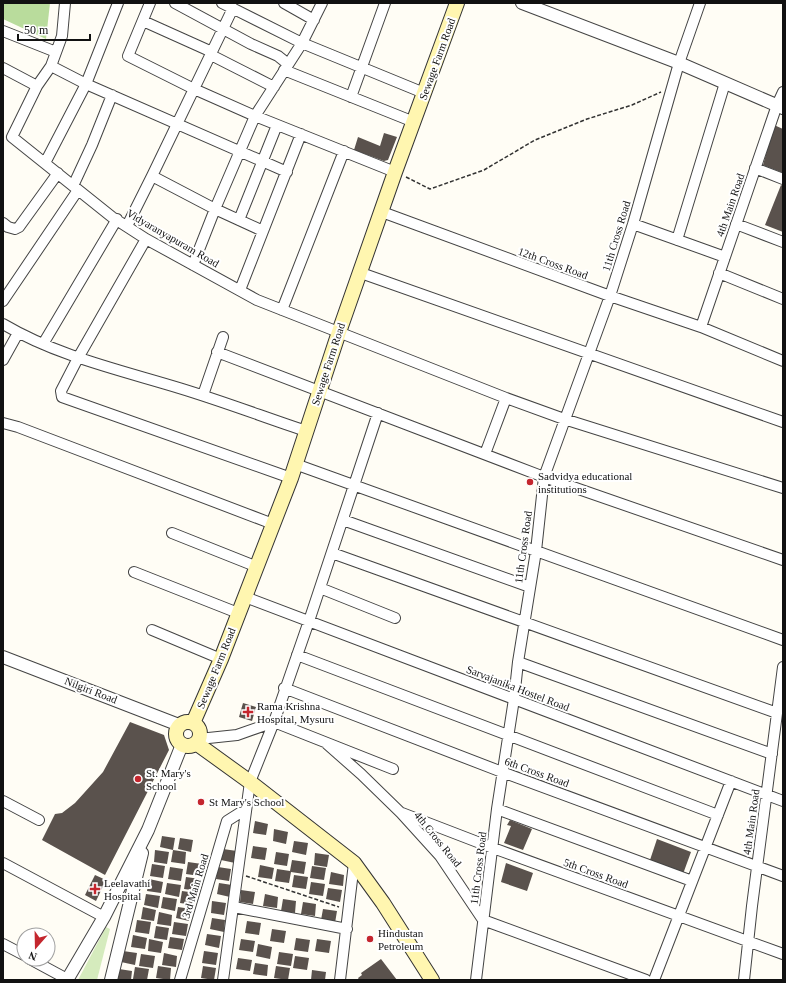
<svg xmlns="http://www.w3.org/2000/svg" width="786" height="983" font-family="'Times New Roman',serif">
<rect width="100%" height="100%" fill="#fffdf5"/>
<path fill="#d5ebbd" d="M106,927L110,929L97,980H78Z"/>
<path fill="#b9dc9c" d="M3,3H50L46,39L3,19Z"/>
<path fill="#5a524d" d="M774,125L783,129V173L763,165Z
M384,133L397,137L388,160L384,161L354,150L358,137L380,146Z
M781,185L783,186V232L765,225Z
M243,703L256,707L252,721L239,717Z
M130,722L164,735L169,750L105,875L42,840L55,814L62,813L75,803L103,772Z
M510,820L532,829L523,850L504,843L511,826L507,825Z
M255,821L268,824L266,835L253,833Z
M274,829L288,832L286,844L273,841Z
M162,836L175,838L173,850L160,847Z
M180,838L193,840L191,852L178,849Z
M657,839L691,852L683,874L649,863Z
M294,841L308,843L306,855L292,852Z
M253,846L267,848L265,860L251,858Z
M223,849L237,851L235,863L221,860Z
M155,850L169,852L167,864L154,862Z
M173,850L186,852L185,864L171,862Z
M276,852L289,854L287,866L274,864Z
M315,853L329,855L327,867L314,865Z
M292,860L306,862L304,874L291,872L289,883L275,881L277,869L290,871Z
M188,862L202,864L200,876L186,874Z
M506,863L533,873L527,891L501,882Z
M152,864L165,866L163,878L150,876Z
M260,865L274,868L272,879L258,877Z
M312,866L326,868L324,880L310,878Z
M170,867L183,869L181,881L168,879Z
M218,867L231,869L229,881L216,879Z
M331,872L344,875L343,886L329,884Z
M95,875L106,880L96,901L85,895Z
M294,875L308,877L306,889L292,887Z
M186,877L200,879L198,891L184,889Z
M149,879L163,882L161,893L147,891Z
M311,882L325,884L323,896L309,894Z
M167,883L181,885L179,897L165,894Z
M219,883L232,885L230,897L217,894Z
M328,888L342,890L340,902L326,899Z
M241,890L255,892L253,904L240,902Z
M182,891L196,893L194,905L180,903Z
M146,894L160,896L158,908L144,905Z
M265,894L278,897L277,908L263,906Z
M163,897L177,899L175,911L161,908Z
M283,899L296,901L295,913L281,911Z
M212,901L226,903L224,915L211,913Z
M303,902L316,904L315,916L301,914Z
M143,907L156,910L154,921L141,919Z
M178,907L191,909L189,921L176,918Z
M323,909L337,911L335,923L321,920Z
M159,912L172,915L171,926L157,924Z
M212,918L225,920L224,932L210,929Z
M137,920L151,922L149,934L135,932Z
M247,921L261,923L259,935L245,933Z
M174,922L188,924L186,936L172,934Z
M156,926L169,928L167,940L154,938Z
M272,929L286,931L284,943L270,941Z
M207,934L221,936L219,948L205,945Z
M133,935L147,938L145,949L131,947Z
M170,937L184,939L182,950L168,948Z
M296,938L310,940L308,952L294,950Z
M149,939L163,942L161,953L148,951Z
M241,939L255,941L253,952L239,950Z
M317,939L331,941L329,953L315,951Z
M258,944L272,947L270,959L256,956Z
M123,951L137,953L135,965L121,962Z
M204,951L218,953L216,965L202,963Z
M279,952L293,954L291,966L277,964Z
M164,953L177,956L176,967L162,965Z
M141,954L155,956L153,968L139,966Z
M295,956L309,958L307,970L293,968Z
M238,958L252,960L250,971L236,969Z
M381,959L397,980H359L358,978L362,975L361,973Z
M255,963L268,965L267,976L253,974Z
M158,966L171,968L170,980L156,978Z
M203,966L216,968L214,980L201,978Z
M276,966L290,968L288,980L274,978Z
M135,967L149,969L147,980L133,979Z
M119,969L132,971L131,980H117Z
M312,970L326,972L325,980H311Z"/>
<g fill="none" stroke-linecap="round" stroke-linejoin="round">
<defs>
<path id="minor" d="M65,3L62,36L51,66L37,86L12,137L112,217L146,239L257,300L506,398L564,419L783,488
M150,3L128,56L194,89L255,116L395,172
M175,3L251,44L278,56L288,64
M222,3L302,43L424,93
M284,3L314,20
M143,21L212,52
M3,31L56,52
M211,55L274,87
M51,66L86,84L287,172
M3,68L37,86
M284,70L414,122
M351,97L385,3
M45,163L86,84L118,3
M755,168L783,179
M152,176L215,209L263,231
M73,186L92,145L112,95
M382,212L610,296L701,327L783,361
M239,220L277,125
M3,223L8,227L15,229L19,227L58,173
M633,224L725,257
M736,224L783,242
M127,226L152,176L233,8
M146,239L78,358L61,391L62,397L291,478
M677,240L725,83
M193,265L215,209L255,116L302,43L322,3
M361,273L783,422
M719,273L783,299
M240,290L301,134
M3,301L78,190
M282,310L344,151
M3,324C57,356 120,370 179,388C222,401 264,417 306,431
M701,327L777,105L783,92
M43,344L117,219
M217,352L544,477L783,560
M3,360L18,333
M203,395L223,337
M3,423L18,427L273,524
M485,454L506,398
M295,464L783,640
M343,520L530,587
M172,533L255,566
M332,553L777,713
M134,572L238,613
M320,588L395,618
M245,597L783,801
M152,630L221,659
M297,655L718,815
M518,662L772,754
M284,688L502,772L783,876
M199,739L237,735L274,722L393,769
M327,744L361,774L401,813L440,856L483,920L646,980
M3,801L39,820
M497,809L692,881
M402,813L493,848L783,954
M3,863L104,917
M234,907L347,929
M3,944L24,955
M30,959L67,979
M180,980L227,821L246,809
M223,980L250,782L274,722L309,621L378,413
M340,980L354,863
M476,980L497,809L514,699L518,662L536,551L544,477L610,296L633,224L679,63L700,3
M654,980L731,781
M744,980L752,906L783,667"/>
<path id="tertiary" d="M522,3L679,63L783,108
M3,657L179,725
M67,980L104,917L148,830L181,747V743
M111,980L142,853"/>
<path id="secondary" d="M176 734a12 12 0 1 1 24 0a12 12 0 1 1-24 0Z
M193,723L221,659L291,478L339,332L395,172L457,3
M196,743L250,782L354,863L383,903L432,980"/>
</defs>
<use href="#minor" stroke="#444" stroke-width="12"/>
<use href="#tertiary" stroke="#444" stroke-width="14"/>
<use href="#secondary" stroke="#333" stroke-width="16"/>
<path stroke="#333" stroke-width="1.5" stroke-dasharray="4 2" stroke-linecap="butt" d="M406,177L430,189L484,170L535,140L587,119L632,105L661,92
M246,876L339,907"/>
<use href="#minor" stroke="#fff" stroke-width="10"/>
<use href="#tertiary" stroke="#fff" stroke-width="12"/>
<use href="#secondary" stroke="#fff6b0" stroke-width="14"/>
</g>
<g fill="#c4262e" stroke="#fff" stroke-width="1.5">
<circle cx="530" cy="482" r="4"/>
<path d="M246 706h4v4h4v4h-4v4h-4v-4h-4v-4h4z"/>
<circle cx="138" cy="779" r="4"/>
<circle cx="201" cy="802" r="4"/>
<path d="M93 883h4v4h4v4h-4v4h-4v-4h-4v-4h4z"/>
<circle cx="370" cy="939" r="4"/>
</g>
<g text-anchor="middle" stroke-width="4" stroke-linejoin="round" paint-order="stroke">
<g font-size="11" fill="#111" stroke="#fff">
<text transform="translate(437 59) rotate(-70)" y="4">Sewage Farm Road</text>
<text transform="translate(730 205) rotate(-71)" y="4">4th Main Road</text>
<text transform="translate(616 236) rotate(-73)" y="4">11th Cross Road</text>
<text transform="translate(173 238) rotate(30)" y="4">Vidyaranyapuram Road</text>
<text transform="translate(553 263) rotate(20)" y="4">12th Cross Road</text>
<text transform="translate(328 364) rotate(-72)" y="4">Sewage Farm Road</text>
<text transform="translate(523 547) rotate(-82)" y="4">11th Cross Road</text>
<text transform="translate(216 668) rotate(-68)" y="4">Sewage Farm Road</text>
<text transform="translate(518 688) rotate(21)" y="4">Sarvajanika Hostel Road</text>
<text transform="translate(91 690) rotate(21)" y="4">Nilgiri Road</text>
<text transform="translate(537 772) rotate(20)" y="4">6th Cross Road</text>
<text transform="translate(751 822) rotate(-82)" y="4">4th Main Road</text>
<text transform="translate(438 839) rotate(51)" y="4">4th Cross Road</text>
<text transform="translate(478 868) rotate(-83)" y="4">11th Cross Road</text>
<text transform="translate(596 873) rotate(20)" y="4">5th Cross Road</text>
<text transform="translate(195 886) rotate(-73)" y="4">3rd Main Road</text>
</g>
<g font-size="11" fill="#111" stroke="#fff" text-anchor="start">
<text x="538" y="480">Sadvidya educational<tspan x="538" dy="13">institutions</tspan></text>
<text x="257" y="710">Rama Krishna<tspan x="257" dy="13">Hospital, Mysuru</tspan></text>
<text x="146" y="777">St. Mary's<tspan x="146" dy="13">School</tspan></text>
<text x="209" y="806">St Mary's School</text>
<text x="104" y="887">Leelavathi<tspan x="104" dy="13">Hospital</tspan></text>
<text x="378" y="937">Hindustan<tspan x="378" dy="13">Petroleum</tspan></text>
</g>
</g>
<rect width="786" height="983" fill="none" stroke="#111111" stroke-width="8"/>
<g transform="translate(36 947) rotate(200)"><circle r="19" fill="#ffffff" stroke="#a0a0a0"/>
<path d="M0-3L7 15L0 10L-7 15Z" fill="#c4262e"/>
<text y="-6" font-size="11" font-weight="bold" text-anchor="middle" fill="#111111">N</text>
</g>
<path d="M18 34v6h72v-6" fill="none" stroke="#111111" stroke-width="2"/>
<text x="24" y="34" font-size="12" fill="#111111" stroke="#ffffff" stroke-width="3" paint-order="stroke">50 m</text>
</svg>
